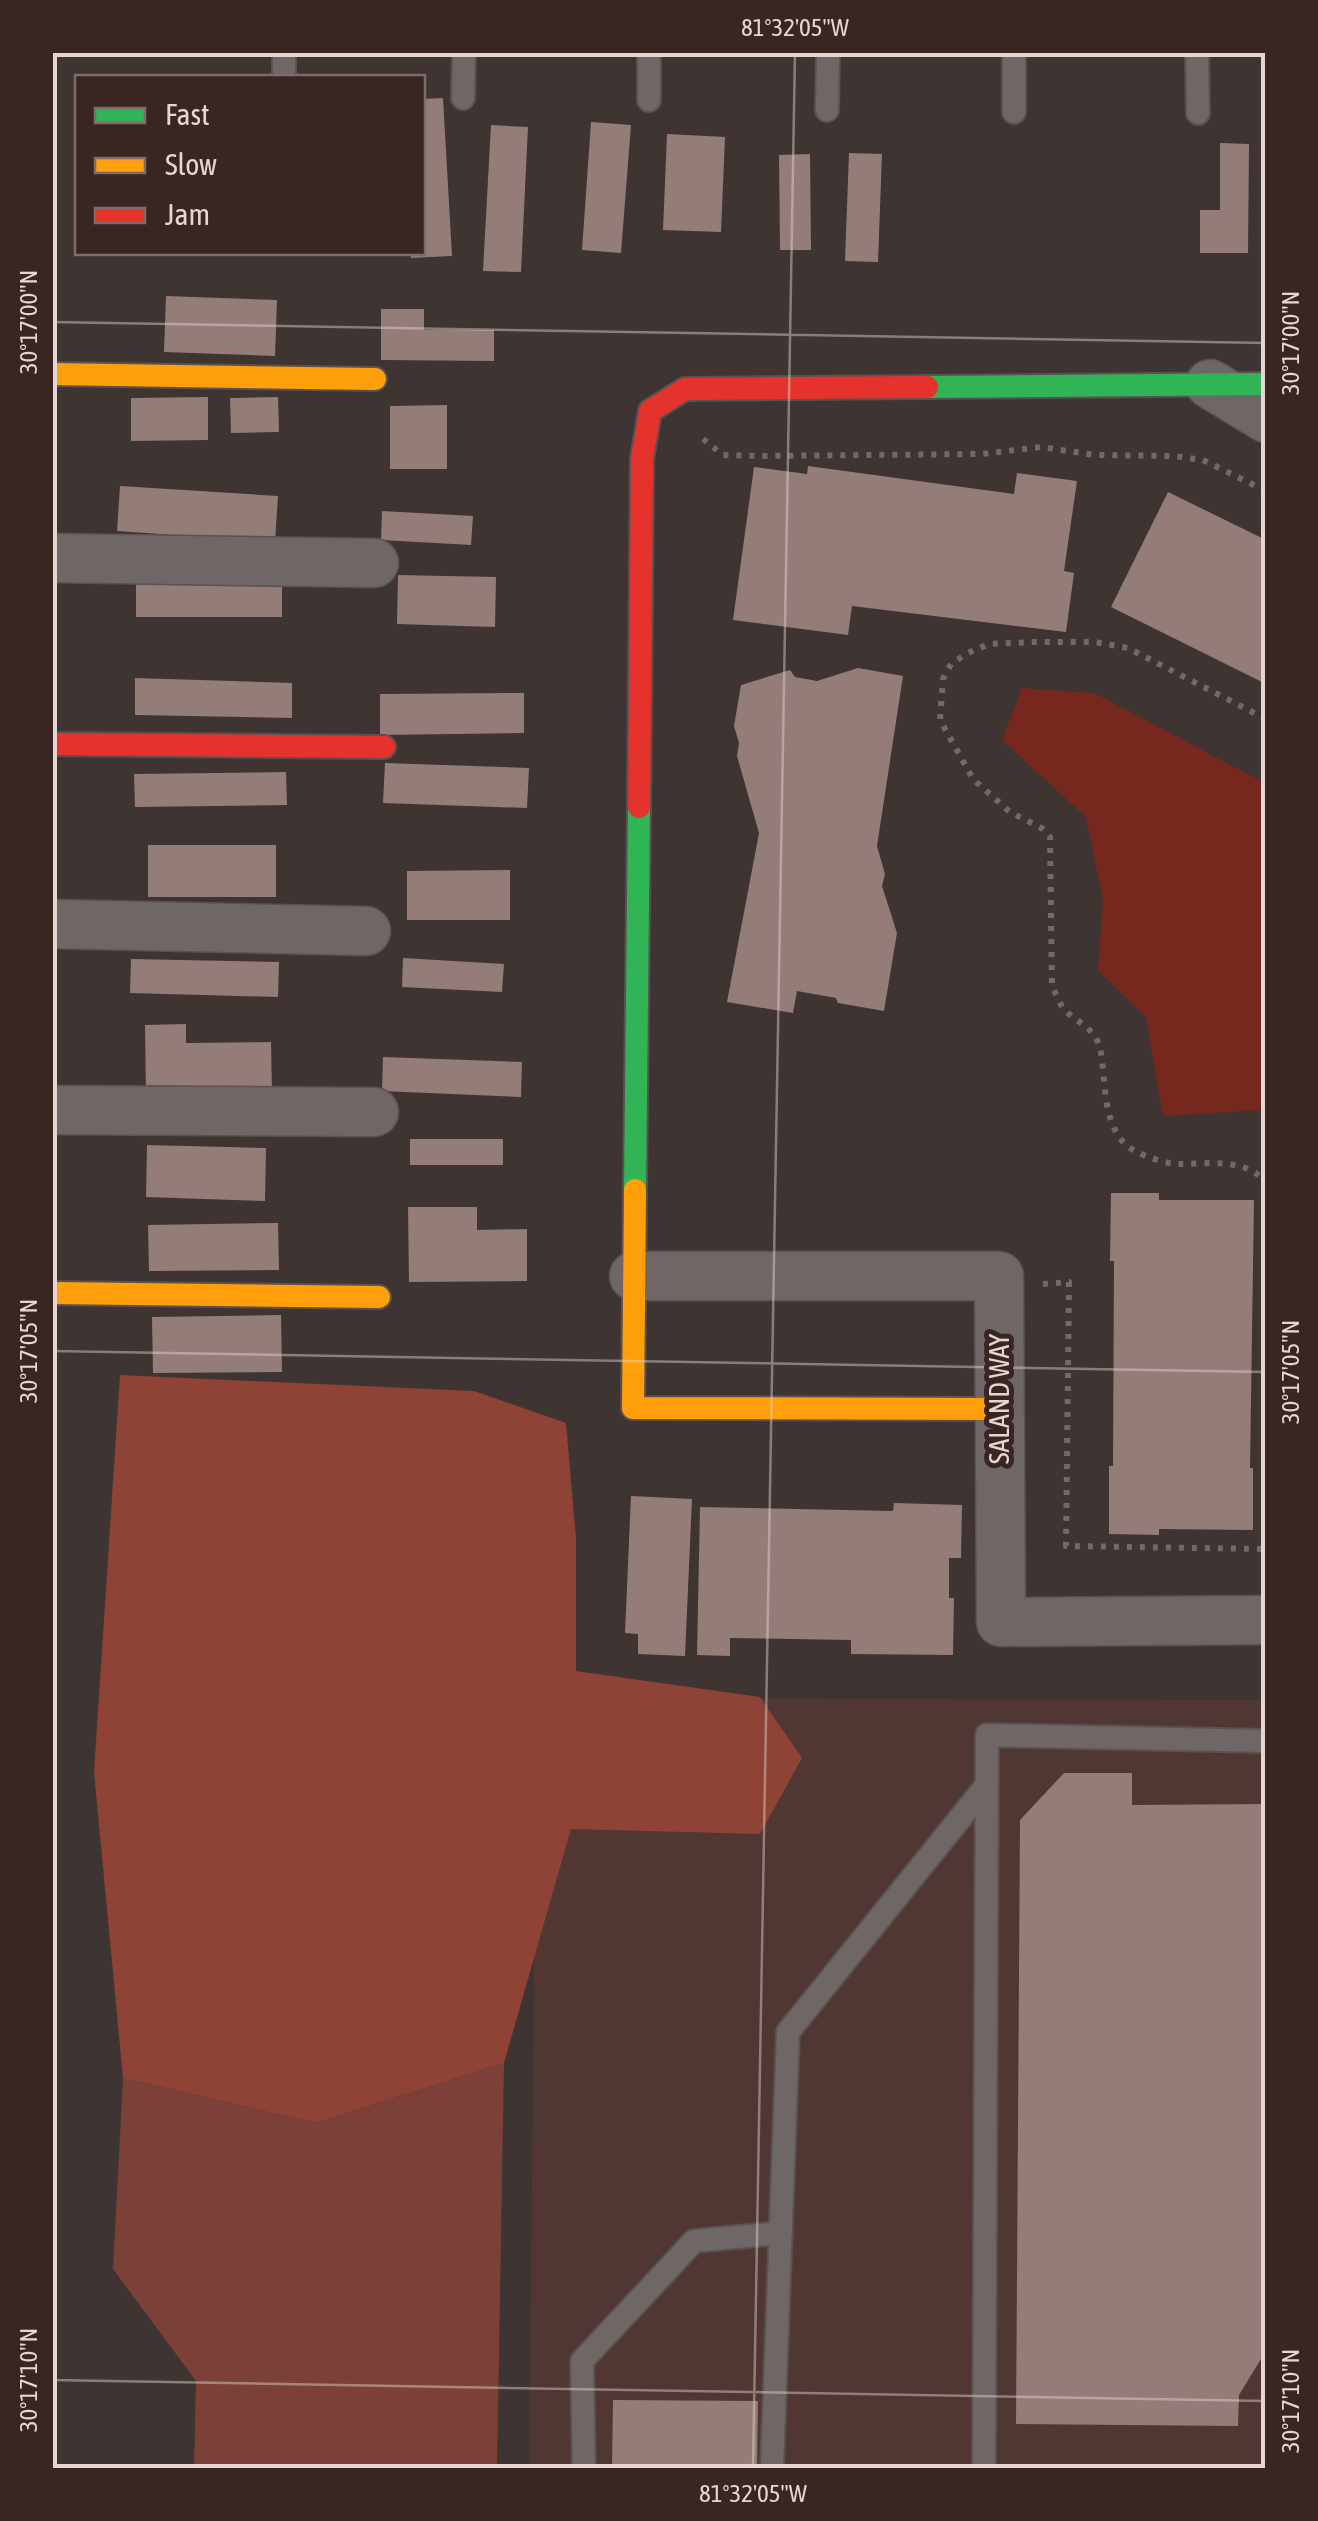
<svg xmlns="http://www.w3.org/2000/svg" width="1318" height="2521" font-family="'Asap Condensed',sans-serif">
<rect width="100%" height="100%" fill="#3e3432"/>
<path fill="#503733" d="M537,1698L1265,1700V2468H529Z"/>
<path fill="#7b4138" d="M504,2063L497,2468H194L196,2381L113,2269L123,2078L316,2123Z"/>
<path fill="#8f4236" d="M120,1375L474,1391L566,1423L576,1539V1671L760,1697L802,1758L760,1834L571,1829L504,2063L316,2123L123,2078L94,1772Z"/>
<path fill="#77281e" d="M1022,688L1094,693L1265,783V1110L1163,1116L1146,1017L1098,970L1103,900L1086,817L1002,740Z"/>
<path fill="#947c78" d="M443,98L452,256L411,258V252H422V99Z
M591,122L631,125L621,253L582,250Z
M491,125L528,127L521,272L483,271Z
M667,134L725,137L721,232L663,230Z
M1220,143L1249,144L1248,253H1200V210H1220Z
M849,153L882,154L878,262L845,261Z
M810,154L811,250H780L779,155Z
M166,296L277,300L275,356L164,352Z
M381,309H424V330H494V361L381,360Z
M208,397V440L131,441V398Z
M278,397L279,432L231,433L230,398Z
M447,405V469H390V406Z
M808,466L1014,494L1017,473L1077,481L1064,571L1074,573L1066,632L852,606L848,635L733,620L754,467L807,474Z
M120,486L278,496L275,542L117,531Z
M1168,492L1266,540V684L1111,607Z
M382,511L473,516L471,545L381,540Z
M398,575L496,577L495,627L397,624Z
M136,584H282V617H136Z
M858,668L903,676L877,846L885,874L882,886L897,933L884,1011L838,1003L836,998L797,991L793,1013L727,1002L759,833L737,756L739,743L734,726L741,685L790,670L795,677L817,681Z
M135,678L292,683V718L135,715Z
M524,693V733L380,735V694Z
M385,763L529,768L527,808L383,803Z
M286,772L287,805L135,807L134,774Z
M148,845H276V897H148Z
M510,870V920H407V871Z
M403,958L504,964L502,992L402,987Z
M131,959L279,962L278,997L130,993Z
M186,1024V1043L271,1042L272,1094L146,1097L145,1025Z
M383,1057L522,1062L521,1097L382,1091Z
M410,1139H503V1165H410Z
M147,1145L266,1148L265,1201L146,1197Z
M1111,1193H1159V1200H1254L1250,1468H1253V1530L1159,1529V1535L1109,1534V1466H1113L1114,1261H1110Z
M408,1207H477V1230L527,1229V1281L409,1282Z
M278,1223L279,1270L149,1271L148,1225Z
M281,1315L282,1372L153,1373L152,1317Z
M631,1496L692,1499L685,1656L638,1654V1634L625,1633Z
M894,1503L962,1505L961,1558H949V1598H954L953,1655L851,1654V1640L730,1638V1656L697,1655L700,1507L893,1511Z
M1064,1773H1132V1805L1266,1804V2351L1239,2395L1238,2426L1016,2424L1020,1820Z
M613,2400L758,2401L757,2468H612Z"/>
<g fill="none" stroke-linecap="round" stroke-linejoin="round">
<defs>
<path id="lane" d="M284,52V78
M649,52V100
M1197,52L1198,113
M463,98L464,52
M827,110L828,52
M1014,112V52
M584,2468L582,2361L694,2241L781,2233
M772,2468L788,2032L986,1786
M984,2468L987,1735L1266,1741"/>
<path id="street" d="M1210,384L1266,418
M52,558L374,563
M52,924L366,931
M52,1110L374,1112
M634,1276H999L1001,1622L1266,1620"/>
<path id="fast" d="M927,387L1266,384
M635,1190L639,807"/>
<path id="slow" d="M52,374L375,379
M635,1190L633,1408L999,1409
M52,1293L379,1297"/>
<path id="jam" d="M52,744L384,747
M639,807L642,459L650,411L685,389L927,387"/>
</defs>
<use href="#lane" stroke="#5a5150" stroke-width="26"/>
<use href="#street" stroke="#5a5150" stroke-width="51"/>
<use href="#fast" stroke="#5a5150" stroke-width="26"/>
<use href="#slow" stroke="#5a5150" stroke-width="26"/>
<use href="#jam" stroke="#5a5150" stroke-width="26"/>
<path stroke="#726a69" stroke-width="6" stroke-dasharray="5 8" stroke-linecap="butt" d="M703,439L723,455L759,456L981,454L1041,447L1095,455L1174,456L1203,460L1266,491
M1266,719L1128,648L1095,642H1033L989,644L966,654L951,664L943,679L940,720L973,779L1010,812L1043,829L1050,837L1052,987C1056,993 1059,1002 1063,1008C1076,1023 1097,1027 1101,1053C1106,1083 1102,1134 1135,1151C1146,1157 1166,1164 1179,1164C1207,1164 1244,1157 1266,1182
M1043,1284L1069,1282L1066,1546L1266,1549"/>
<use href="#lane" stroke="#6f6766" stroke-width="22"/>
<use href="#street" stroke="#6f6766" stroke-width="48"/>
<use href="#fast" stroke="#30b455" stroke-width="22"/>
<use href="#slow" stroke="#ff9f0a" stroke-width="22"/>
<use href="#jam" stroke="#e5322d" stroke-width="22"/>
</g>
<path fill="none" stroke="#e3d6d3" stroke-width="2.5" stroke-opacity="0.45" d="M52,322L1266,343M52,1351L1266,1372M52,2380L1266,2401M753,2468L795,52"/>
<g text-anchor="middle" stroke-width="10" stroke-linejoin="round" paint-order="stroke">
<g font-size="28" fill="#e3d6d3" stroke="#392623">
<text transform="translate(999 1399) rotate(-90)" y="10">SALAND WAY</text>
</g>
</g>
<rect width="1318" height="2521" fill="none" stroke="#392623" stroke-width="110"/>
<rect x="75" y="75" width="350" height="180" fill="#392623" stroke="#7d6c69" stroke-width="2.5"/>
<rect x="95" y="108" width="50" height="15" fill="#30b455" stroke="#7d6c69" stroke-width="2.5"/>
<text x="165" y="125" font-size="30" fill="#e3d6d3">Fast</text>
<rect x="95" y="158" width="50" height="15" fill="#ff9f0a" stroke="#7d6c69" stroke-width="2.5"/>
<text x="165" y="175" font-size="30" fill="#e3d6d3">Slow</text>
<rect x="95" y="208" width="50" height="15" fill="#e5322d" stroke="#7d6c69" stroke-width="2.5"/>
<text x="165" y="225" font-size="30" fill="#e3d6d3">Jam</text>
<rect x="55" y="55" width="1208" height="2411" fill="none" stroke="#e3d6d3" stroke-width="4"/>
<g font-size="25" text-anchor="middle" fill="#e3d6d3">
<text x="795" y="36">81°32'05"W</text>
<text transform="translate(28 322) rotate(-90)" y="9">30°17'00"N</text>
<text transform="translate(1290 343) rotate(-90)" y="9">30°17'00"N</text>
<text transform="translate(28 1351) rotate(-90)" y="9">30°17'05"N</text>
<text transform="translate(1290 1372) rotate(-90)" y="9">30°17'05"N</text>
<text transform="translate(28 2380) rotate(-90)" y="9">30°17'10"N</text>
<text transform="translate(1290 2401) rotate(-90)" y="9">30°17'10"N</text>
<text x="753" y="2502">81°32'05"W</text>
</g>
</svg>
